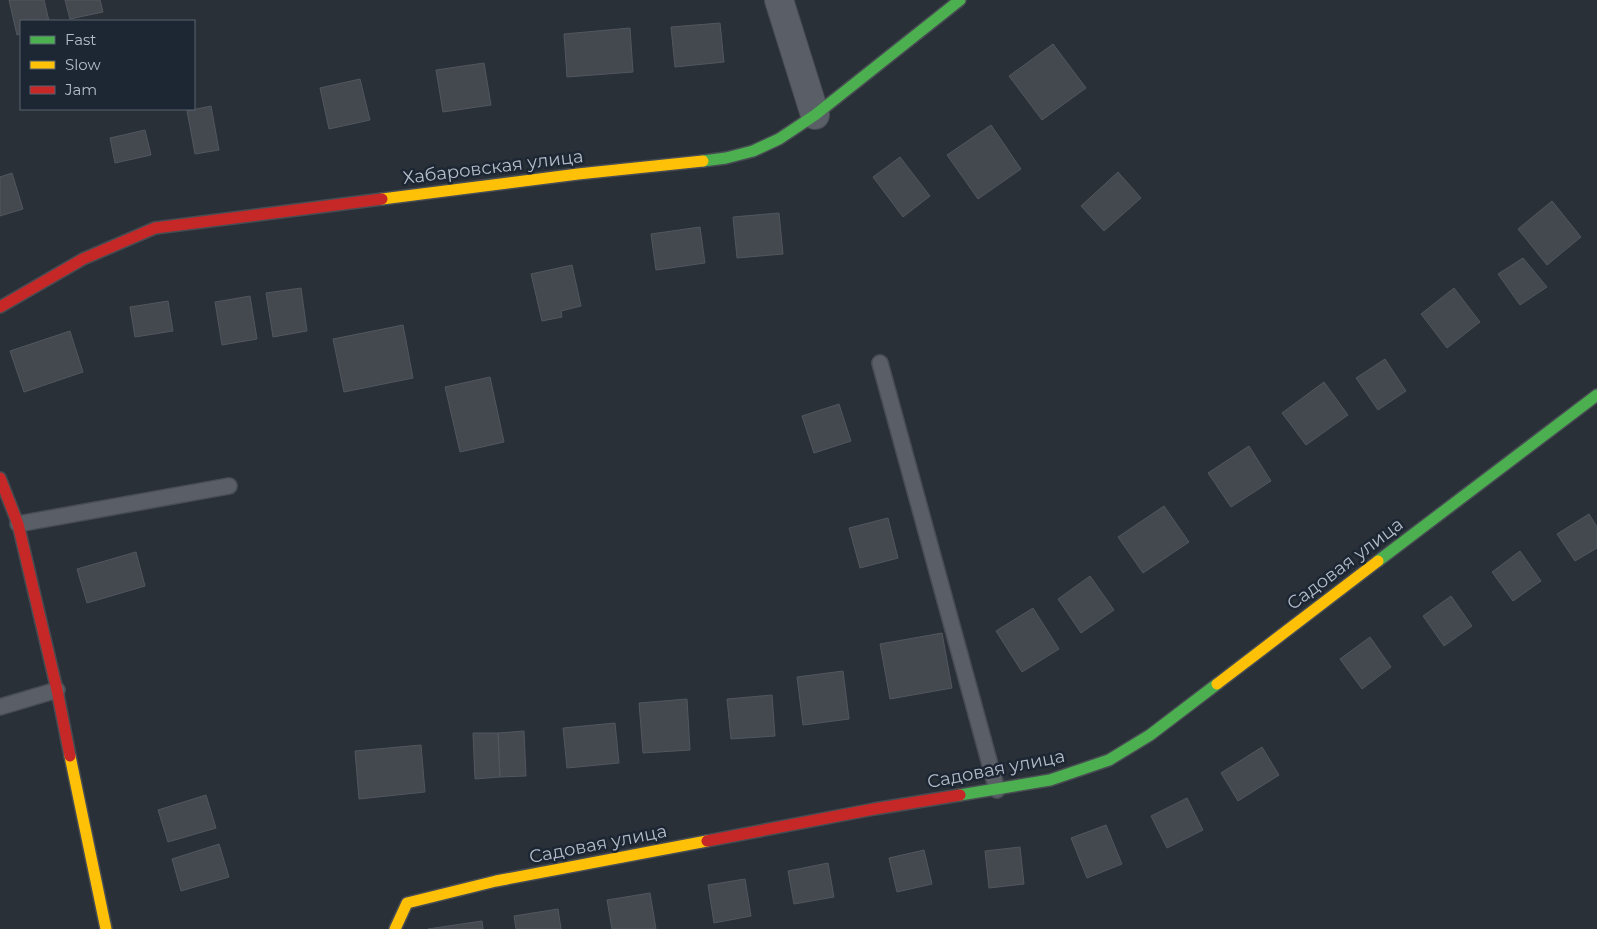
<svg xmlns="http://www.w3.org/2000/svg" width="1597" height="929" font-family="Montserrat,sans-serif">
<rect width="100%" height="100%" fill="#2a3038"/>
<path fill="#444950" stroke="#52575f" d="M9,0H44L49,21H21V34L17,35Z
M65,0H100L103,12L70,19Z
M720,23L724,62L675,67L671,27Z
M630,28L633,72L567,77L564,34Z
M1053,44L1086,88L1042,120L1009,76Z
M484,63L491,105L443,112L436,70Z
M360,79L370,120L329,129L320,88Z
M211,106L219,150L195,154L187,111Z
M991,125L1021,169L978,199L947,155Z
M145,130L151,155L115,163L110,138Z
M900,157L930,196L903,217L873,177Z
M1118,172L1141,198L1104,231L1081,206Z
M12,173L23,209L0,216V177Z
M1552,201L1581,237L1547,265L1518,229Z
M779,213L783,254L737,258L733,217Z
M700,227L705,263L656,270L651,234Z
M1523,258L1547,287L1520,305L1498,274Z
M572,265L581,306L561,311L562,317L542,321L531,274Z
M301,288L307,331L273,337L266,293Z
M1454,288L1480,322L1447,348L1421,314Z
M250,296L257,339L222,345L215,302Z
M168,301L173,331L135,337L130,307Z
M403,325L413,378L344,392L333,339Z
M70,331L83,372L24,392L10,351Z
M1385,359L1406,391L1378,410L1356,378Z
M490,377L504,442L460,452L445,387Z
M1324,382L1348,415L1306,445L1282,413Z
M839,404L851,441L814,453L802,416Z
M1249,446L1271,481L1231,507L1208,473Z
M1164,506L1189,542L1143,573L1118,537Z
M1589,514L1597,527V548L1575,561L1557,534Z
M888,518L898,558L860,568L849,528Z
M1520,551L1541,581L1513,601L1492,572Z
M136,552L145,586L87,603L77,569Z
M1090,576L1114,610L1081,633L1058,599Z
M1451,596L1472,626L1444,646L1423,616Z
M1033,608L1059,649L1022,672L996,631Z
M942,633L952,688L890,699L880,644Z
M1370,637L1391,667L1362,689L1340,659Z
M843,671L849,719L803,725L797,677Z
M772,695L775,736L731,739L727,699Z
M687,699L690,750L643,753L639,703Z
M615,723L619,763L567,768L563,728Z
M524,731L526,776L500,777L498,733Z
M473,733H498L500,777L475,779Z
M421,745L425,792L359,799L355,751Z
M1262,747L1279,775L1238,801L1221,773Z
M206,795L216,828L168,842L158,810Z
M1187,798L1203,830L1167,848L1151,816Z
M1106,825L1122,864L1087,878L1071,838Z
M219,844L229,877L181,891L172,859Z
M1020,847L1024,884L989,888L985,851Z
M924,850L932,884L897,892L889,858Z
M828,863L834,897L794,904L788,871Z
M745,879L751,916L714,923L708,885Z
M650,893L656,929H612L607,900Z
M558,909L561,929H516L514,916Z
M482,921L483,929H428Z"/>
<g fill="none" stroke-linecap="round" stroke-linejoin="round">
<defs>
<path id="lane" d="M880,363L997,790
M18,524L229,486
M0,707L57,690"/>
<path id="street" d="M779,0L815,115"/>
<path id="fast" d="M703,161L726,158L753,151L779,139L815,115L960,0
M1378,561L1597,395
M960,795L1050,780L1109,760L1150,735L1217,684"/>
<path id="slow" d="M382,199L578,174L703,161
M1217,684L1378,561
M70,756L106,929
M395,929L407,903L496,881L707,841"/>
<path id="jam" d="M0,307L83,259L155,228L382,199
M0,478L18,524L57,690L70,756
M707,841L874,809L960,795"/>
</defs>
<use href="#lane" stroke="#484c53" stroke-width="18"/>
<use href="#street" stroke="#484c53" stroke-width="30"/>
<use href="#fast" stroke="#484c53" stroke-width="14"/>
<use href="#slow" stroke="#484c53" stroke-width="14"/>
<use href="#jam" stroke="#484c53" stroke-width="14"/>
<use href="#lane" stroke="#5a5e66" stroke-width="15"/>
<use href="#street" stroke="#5a5e66" stroke-width="28"/>
<use href="#fast" stroke="#4caf50" stroke-width="11"/>
<use href="#slow" stroke="#ffc107" stroke-width="11"/>
<use href="#jam" stroke="#c62828" stroke-width="11"/>
</g>
<g text-anchor="middle" stroke-width="5" stroke-linejoin="round" paint-order="stroke">
<g font-size="18" fill="#b4bcc9" stroke="#1d2633">
<text transform="translate(493 167) rotate(-7)" y="6">Хабаровская улица</text>
<text transform="translate(1345 564) rotate(-37)" y="6">Садовая улица</text>
<text transform="translate(996 769) rotate(-11)" y="6">Садовая улица</text>
<text transform="translate(598 844) rotate(-11)" y="6">Садовая улица</text>
</g>
</g>
<rect x="20" y="20" width="175" height="90" fill="#1d2633" stroke="#59626f"/>
<rect x="30" y="36" width="25" height="8" fill="#4caf50" stroke="#59626f"/>
<text x="65" y="45" font-size="15" fill="#b4bcc9">Fast</text>
<rect x="30" y="61" width="25" height="8" fill="#ffc107" stroke="#59626f"/>
<text x="65" y="70" font-size="15" fill="#b4bcc9">Slow</text>
<rect x="30" y="86" width="25" height="8" fill="#c62828" stroke="#59626f"/>
<text x="65" y="95" font-size="15" fill="#b4bcc9">Jam</text>
</svg>
